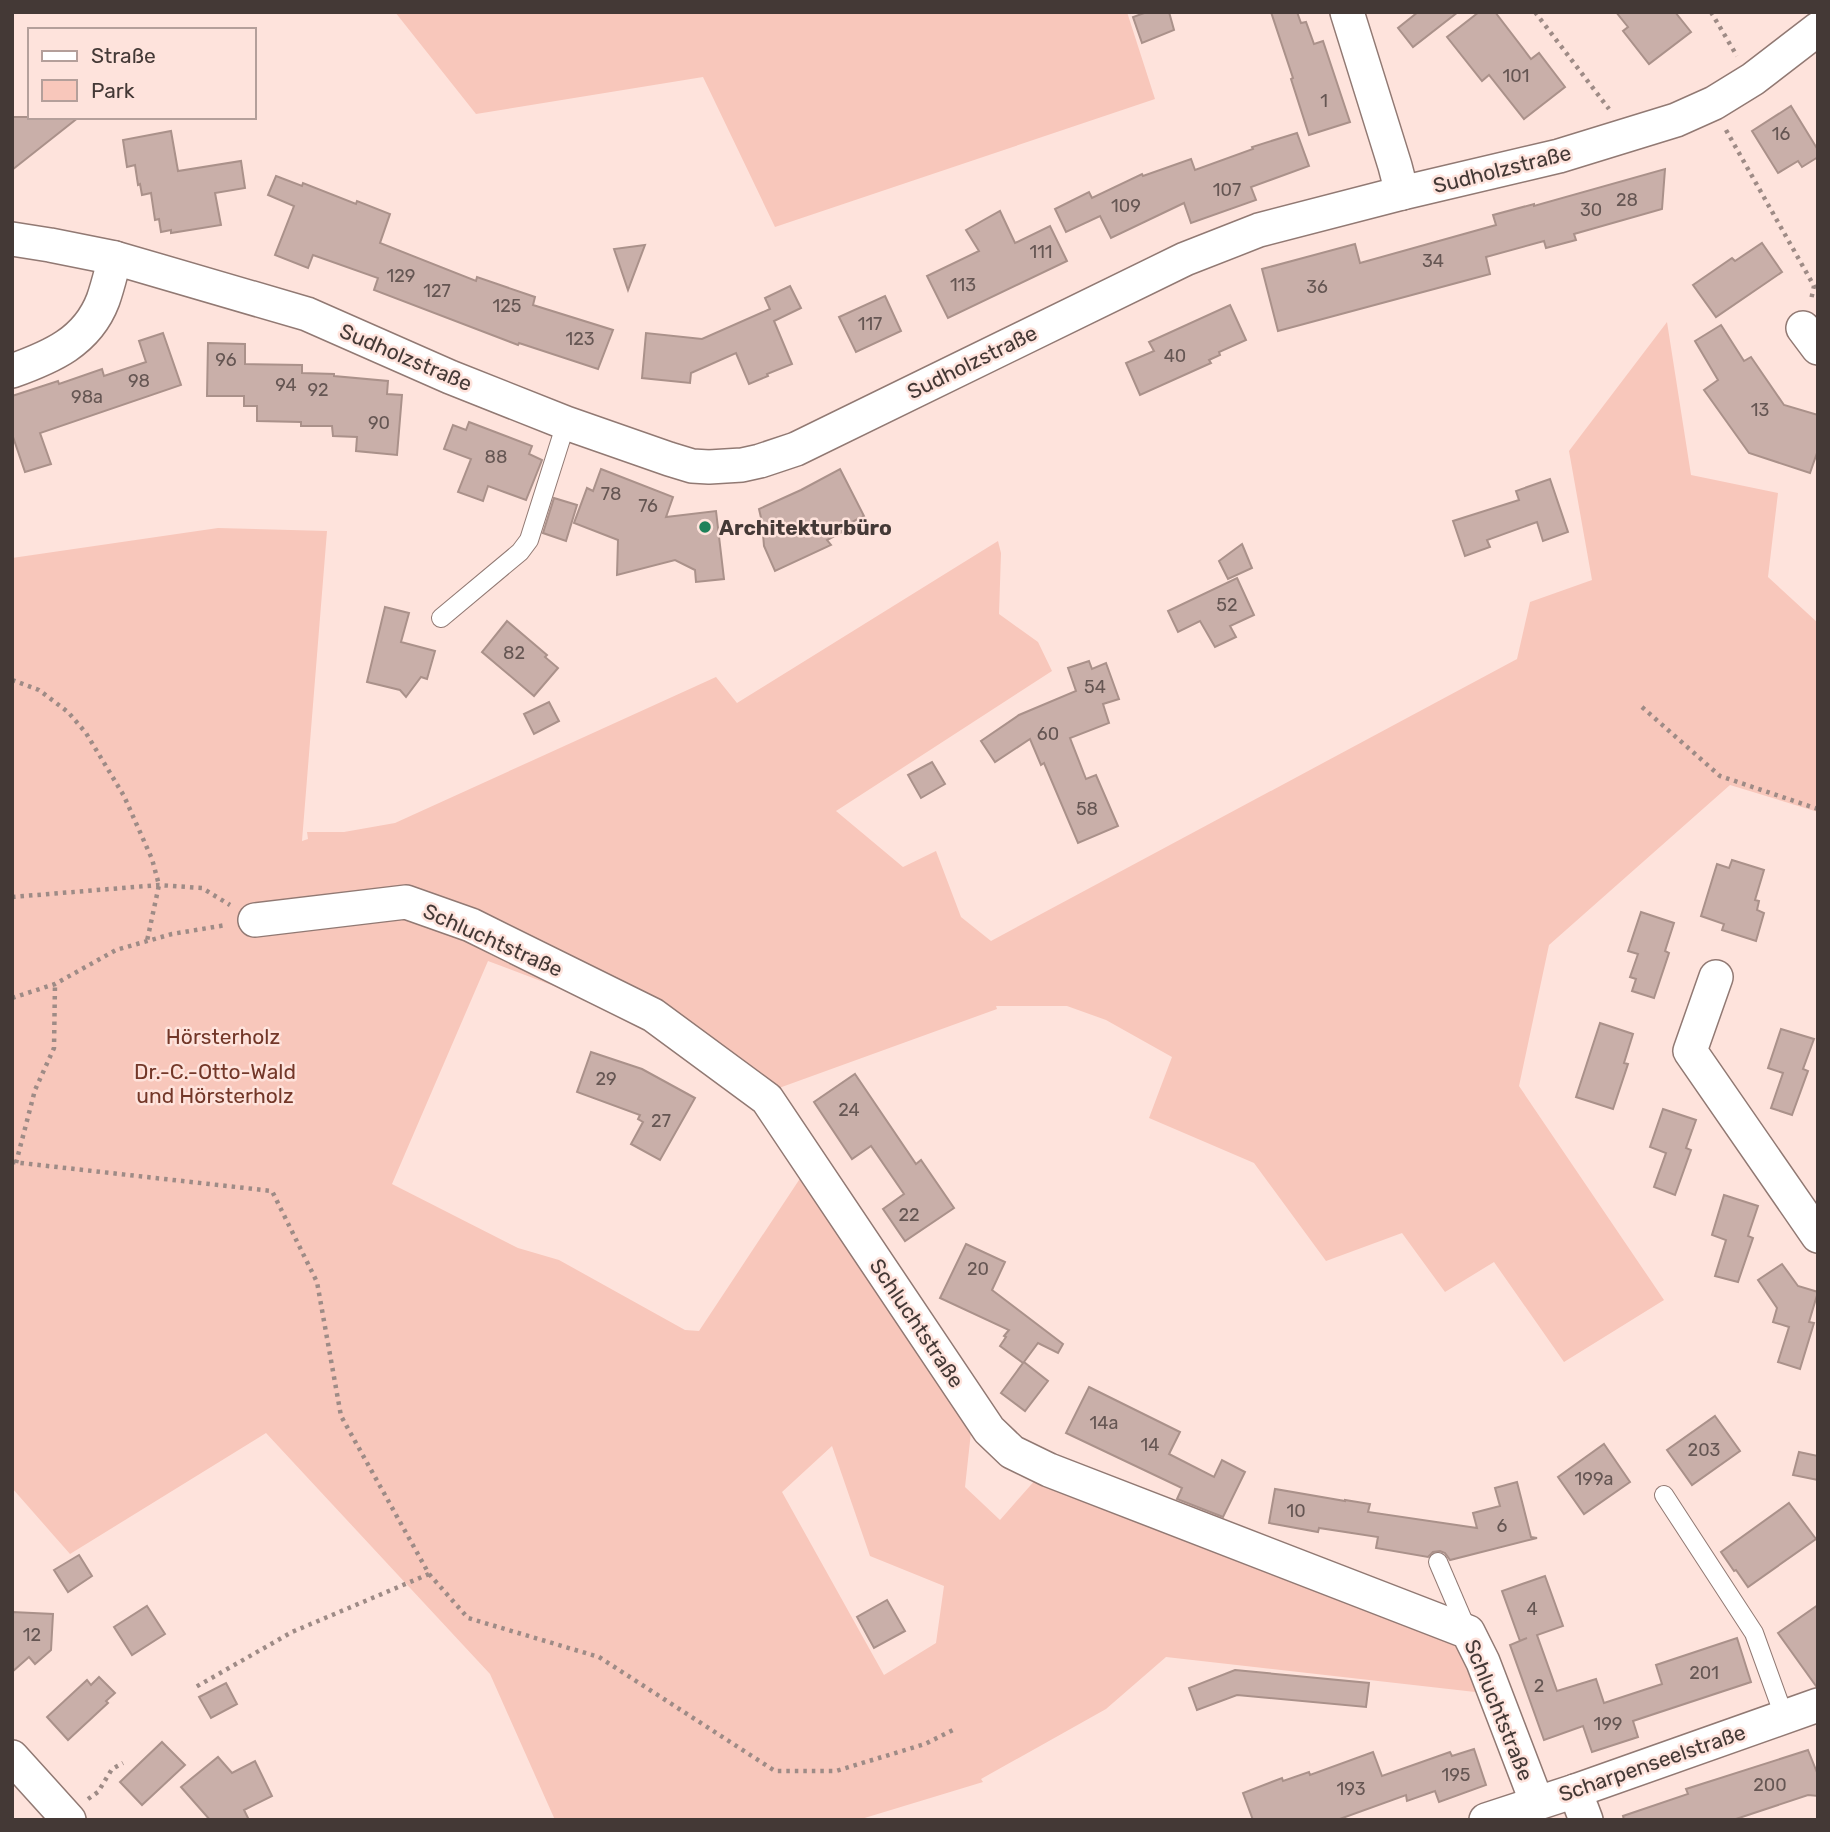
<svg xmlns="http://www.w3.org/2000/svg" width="1830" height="1832" font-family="Rubik,sans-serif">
	<rect width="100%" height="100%" fill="#fee3dc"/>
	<!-- green -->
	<g fill="#f8c7bb" fill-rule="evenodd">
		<polygon points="395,12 1127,12 1155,99 775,227 703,77 476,114"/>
		<path d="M1667,322l24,153 87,18 -10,84 50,46v189l-88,-27 -181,160 -30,141 145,214 -100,62 -70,-100 -49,30 -43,-59 -76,28 -72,-98 -105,-45 23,-61 -66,-37 -39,-14h-71l1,3 -218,79 -96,-53 -195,-74 -96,223 126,64 41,12 126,70 14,1 102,-154 171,246 -7,64 35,33 37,-42 413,156 34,59 -318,-36 -60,52 -125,70 2,3 -125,38h-303l-65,-146 -224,-241 -196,121 -58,-66v-930l206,-30 109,3 -25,310 6,-2 -1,-7h37l51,-9 321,-146 21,26 261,-162 3,12 -2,61 39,28 14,29 -216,140 67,56 33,-16 25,66 30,24 526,-282 13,-57 62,-22 -23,-129zM832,1446l38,110 74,30 -8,57 -52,32 -102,-183z"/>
	</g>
	<!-- building -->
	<g fill="#c9afa9" stroke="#aa918a" stroke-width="2">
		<polygon points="1147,12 1169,12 1174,30 1142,43 1133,17"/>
		<polygon points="1271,12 1297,12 1301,23 1306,22 1314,44 1323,41 1350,122 1309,135 1291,79 1293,78"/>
		<polygon points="1418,12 1458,12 1413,47 1398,28"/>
		<polygon points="1479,12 1495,12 1531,59 1539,53 1565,87 1524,119 1489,75 1482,81 1447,37"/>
		<polygon points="1616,12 1675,12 1691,32 1649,64 1623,31 1628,27"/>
		<polygon points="1791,106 1818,150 1818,157 1802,167 1798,161 1778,173 1752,131"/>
		<polygon points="12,117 79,117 12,170"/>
		<polygon points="171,131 178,171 241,161 245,188 215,193 221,225 171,233 171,230 161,232 159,219 155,220 151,193 142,195 140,184 138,185 135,165 127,167 123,140"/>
		<polygon points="1297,133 1309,166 1251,187 1256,200 1191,223 1184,203 1111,238 1100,216 1066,232 1055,209 1089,192 1092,198 1142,174 1143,176 1191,159 1195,170 1253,149 1252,147"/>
		<polygon points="1665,169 1662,209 1574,234 1576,240 1546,248 1544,241 1486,257 1490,274 1278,331 1262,269 1355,244 1360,263 1496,225 1493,215 1534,204 1534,206"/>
		<polygon points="276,176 302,186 303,183 356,204 357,201 390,214 380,243 476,281 477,277 535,297 533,305 613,330 598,369 519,343 518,345 374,290 378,278 313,255 308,268 275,255 294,206 268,195"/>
		<polygon points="1000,211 1015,243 1050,226 1067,261 948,318 927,276 979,251 966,230"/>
		<polygon points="1762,243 1782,272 1716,317 1693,285 1732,258 1735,261"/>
		<polygon points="645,245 628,290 614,249"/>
		<polygon points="790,286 801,308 774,321 792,364 767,374 768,376 749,384 736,353 691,373 690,383 642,378 646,333 702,339 770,309 765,298"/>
		<polygon points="885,296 901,331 856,352 839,317"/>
		<polygon points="1230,305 1246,340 1219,352 1220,355 1209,360 1211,363 1140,395 1126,363 1154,351 1149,342"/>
		<polygon points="1721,325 1744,361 1751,357 1784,405 1818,415 1818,450 1810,473 1749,453 1704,390 1718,380 1695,341"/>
		<polygon points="163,333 181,385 40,433 51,464 25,472 12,434 12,396 58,381 59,384 102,369 104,376 146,362 139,341"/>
		<polygon points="208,343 245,344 245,364 302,365 302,373 334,374 334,376 388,381 387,394 402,395 397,455 356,451 357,437 333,436 332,426 301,426 301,422 257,421 257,406 244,406 244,396 207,396"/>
		<polygon points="469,422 532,446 529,454 542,460 526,500 488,486 483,501 458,492 471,459 444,449 453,425 466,430"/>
		<polygon points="601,469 673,497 666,517 716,511 724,579 696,582 695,570 675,560 617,575 618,540 574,523 587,488 593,491"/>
		<polygon points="840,469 864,516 840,528 842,532 827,540 831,545 775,571 764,546 762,522 759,509 801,490"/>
		<polygon points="1550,479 1568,532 1543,541 1537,522 1487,540 1490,547 1465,556 1453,521 1519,500 1516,491"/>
		<polygon points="554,498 577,505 566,541 543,533"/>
		<polygon points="1242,544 1252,568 1228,579 1219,561"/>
		<polygon points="1237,578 1254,615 1230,626 1236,637 1215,647 1200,621 1178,632 1168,611"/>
		<polygon points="385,607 409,613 401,642 435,651 427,679 421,677 406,697 400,690 367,682"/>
		<polygon points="507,621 547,655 545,657 558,668 534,696 482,652"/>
		<polygon points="1089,661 1092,669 1106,663 1119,699 1103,704 1109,723 1070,738 1086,779 1096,775 1118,826 1078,843 1044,763 1041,765 1030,739 995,762 981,741 1019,715 1076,691 1068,668"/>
		<polygon points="549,702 559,721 534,734 524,714"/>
		<polygon points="932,762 945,784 921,798 908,775"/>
		<polygon points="1732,860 1764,870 1755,900 1759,901 1757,910 1764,913 1756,941 1722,930 1724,924 1701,916 1717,864 1729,868"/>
		<polygon points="1641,912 1674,923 1665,951 1669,953 1654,998 1632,991 1636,979 1630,977 1638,954 1628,951"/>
		<polygon points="1600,1023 1633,1034 1624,1063 1628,1064 1613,1109 1576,1097"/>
		<polygon points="1781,1029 1814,1039 1803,1069 1808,1071 1792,1115 1771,1108 1783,1073 1768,1068"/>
		<polygon points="591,1052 642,1069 695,1098 660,1160 631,1144 643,1122 638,1119 640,1115 577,1092"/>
		<polygon points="855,1074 916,1164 921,1160 954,1208 905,1241 883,1209 904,1194 871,1146 852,1159 814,1102"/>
		<polygon points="1663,1109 1696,1120 1686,1148 1691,1150 1675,1195 1654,1187 1666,1153 1650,1147"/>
		<polygon points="1724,1195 1758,1206 1748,1236 1753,1238 1738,1282 1715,1276 1726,1240 1712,1235"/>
		<polygon points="966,1244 1005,1262 992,1290 1063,1344 1058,1353 1038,1343 1024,1362 1048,1381 1025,1411 1001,1393 1023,1363 1000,1346 1006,1337 1004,1336 1009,1330 940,1298"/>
		<polygon points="1782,1264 1798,1286 1818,1292 1809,1322 1814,1323 1800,1369 1778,1362 1789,1327 1773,1322 1777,1308 1758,1280"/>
		<polygon points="1089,1387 1180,1432 1169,1454 1214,1477 1222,1460 1245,1472 1223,1517 1177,1499 1182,1488 1066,1433"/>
		<polygon points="1715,1416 1740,1451 1692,1485 1667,1450"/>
		<polygon points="1604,1444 1630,1482 1584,1514 1558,1477"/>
		<polygon points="1799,1452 1818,1456 1818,1480 1793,1475"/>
		<polygon points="1517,1482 1531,1537 1537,1538 1450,1560 1445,1553 1440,1551 1433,1552 1428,1557 1376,1548 1378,1537 1319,1528 1318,1532 1269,1523 1275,1489 1345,1501 1345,1500 1370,1504 1368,1512 1477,1528 1473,1513 1500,1506 1495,1488"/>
		<polygon points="1789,1503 1816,1539 1748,1587 1736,1570 1734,1571 1721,1552"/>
		<polygon points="79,1555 92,1576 68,1592 54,1570"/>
		<polygon points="1545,1576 1563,1626 1537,1635 1557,1691 1596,1679 1604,1703 1662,1684 1656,1665 1737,1638 1751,1682 1633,1721 1638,1737 1592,1752 1583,1726 1544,1740 1510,1645 1527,1638 1520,1641 1502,1591"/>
		<polygon points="887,1600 905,1631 874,1648 857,1617"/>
		<polygon points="1818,1605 1818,1686 1816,1686 1778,1633"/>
		<polygon points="147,1606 165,1634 132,1655 114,1627"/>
		<polygon points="12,1612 53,1614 51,1650 35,1664 29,1657 12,1672"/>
		<polygon points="1235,1670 1369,1683 1366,1707 1237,1695 1197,1710 1189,1688"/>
		<polygon points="99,1677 115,1693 106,1701 108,1703 68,1740 47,1717 87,1680 91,1685"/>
		<polygon points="226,1683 237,1704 211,1718 199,1697"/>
		<polygon points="162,1742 185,1765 142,1805 120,1782"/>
		<polygon points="1474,1749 1486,1785 1439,1802 1435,1791 1407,1801 1406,1795 1337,1820 1253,1820 1243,1793 1282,1778 1283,1781 1309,1772 1310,1775 1373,1752 1382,1776 1450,1752 1452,1756"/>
		<polygon points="1808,1750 1818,1775 1818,1796 1808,1795 1733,1820 1624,1820 1623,1816 1688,1794 1686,1789"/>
		<polygon points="218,1757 232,1773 255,1761 272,1796 244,1810 249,1820 210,1820 181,1787"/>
	</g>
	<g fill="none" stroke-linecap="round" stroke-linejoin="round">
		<!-- service casing -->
		<g stroke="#917973" stroke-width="20">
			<g id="service">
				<polyline points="441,618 520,552 529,540 566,423"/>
				<polyline points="1664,1495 1754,1633 1784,1716"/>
				<polyline points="1438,1562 1468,1632"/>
			</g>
		</g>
		<!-- minor casing -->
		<g stroke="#917973" stroke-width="36">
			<g id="minor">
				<polyline points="1347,12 1395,166 1402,193"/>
				<polyline points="12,239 50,245 115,258 307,314 450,377 566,423 669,459 692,466 709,467 742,465 760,461 796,449 1185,259 1259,230 1402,193 1559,156 1676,120 1714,103 1753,79 1818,29"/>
				<polyline points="1803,328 1818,348"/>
				<path d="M12,371c39,-14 75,-29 91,-71 5,-14 8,-28 12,-42"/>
				<polyline points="255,920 406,902 471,925 653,1015 767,1099 989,1430 1012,1452 1049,1470 1468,1632 1483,1662 1537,1803"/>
				<polyline points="1716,977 1690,1051 1818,1236"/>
				<polyline points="12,1757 69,1820"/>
				<polyline points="1575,1791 1586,1820"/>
				<polyline points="1486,1820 1575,1791 1818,1705"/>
			</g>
		</g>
		<!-- path -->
		<g stroke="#9e8b86" stroke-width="4.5" stroke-dasharray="3.5 5" stroke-linecap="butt">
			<polyline points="1535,12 1609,109"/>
			<polyline points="1711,12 1737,56"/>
			<polyline points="1726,130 1814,286 1811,300"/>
			<polyline points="12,680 39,690 68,712 86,733 124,796 152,859 159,885 147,941"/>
			<polyline points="1642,707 1720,776 1818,809"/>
			<polyline points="12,897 159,885 202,888 230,905"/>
			<polyline points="12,998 55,984 116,950 172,934 226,925"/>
			<polyline points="12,1162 272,1191 317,1282 341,1416 429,1574 292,1632 194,1688"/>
			<polyline points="16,1163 35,1090 54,1048 55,984"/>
			<polyline points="429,1574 468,1618 599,1657 775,1771 836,1771 925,1744 957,1728"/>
			<polyline points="88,1799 98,1792 112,1769 123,1763"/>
		</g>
		<!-- service -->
		<use href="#service" stroke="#fff" stroke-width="18"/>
		<!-- minor -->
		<use href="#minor" stroke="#fff" stroke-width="33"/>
	</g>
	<!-- markers -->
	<circle fill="#1e815a" stroke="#fee3dc" stroke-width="2.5" cx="705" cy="527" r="7"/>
	<g text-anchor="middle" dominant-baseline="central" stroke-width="5" stroke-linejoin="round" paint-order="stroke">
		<!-- number labels -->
		<g font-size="18" fill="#655653">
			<text x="1516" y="76">101</text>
			<text x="1324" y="101">1</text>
			<text x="1781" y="134">16</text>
			<text x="1227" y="190">107</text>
			<text x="1627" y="200">28</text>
			<text x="1126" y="206">109</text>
			<text x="1591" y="210">30</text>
			<text x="1041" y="252">111</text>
			<text x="1433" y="261">34</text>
			<text x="401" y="276">129</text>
			<text x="963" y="285">113</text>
			<text x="1317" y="287">36</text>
			<text x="437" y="291">127</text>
			<text x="507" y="306">125</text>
			<text x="870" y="324">117</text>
			<text x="580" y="339">123</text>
			<text x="1175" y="356">40</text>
			<text x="226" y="360">96</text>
			<text x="139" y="381">98</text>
			<text x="286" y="385">94</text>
			<text x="318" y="390">92</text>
			<text x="87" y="397">98a</text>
			<text x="1760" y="410">13</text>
			<text x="379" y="423">90</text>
			<text x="496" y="457">88</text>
			<text x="611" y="494">78</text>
			<text x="648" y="506">76</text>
			<text x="1227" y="605">52</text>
			<text x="514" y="653">82</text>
			<text x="1095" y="687">54</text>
			<text x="1048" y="734">60</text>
			<text x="1087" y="809">58</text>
			<text x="606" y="1079">29</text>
			<text x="849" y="1110">24</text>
			<text x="661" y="1121">27</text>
			<text x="909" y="1215">22</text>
			<text x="978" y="1269">20</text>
			<text x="1104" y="1423">14a</text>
			<text x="1150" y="1445">14</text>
			<text x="1704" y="1450">203</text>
			<text x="1594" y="1479">199a</text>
			<text x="1296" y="1511">10</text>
			<text x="1502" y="1526">6</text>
			<text x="1532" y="1609">4</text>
			<text x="32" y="1635">12</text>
			<text x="1704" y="1673">201</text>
			<text x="1539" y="1686">2</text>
			<text x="1608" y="1724">199</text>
			<text x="1456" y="1775">195</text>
			<text x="1770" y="1785">200</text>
			<text x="1351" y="1789">193</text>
		</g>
		<!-- street labels -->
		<g font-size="21" fill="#443936" stroke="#fee3dc">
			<text transform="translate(1502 169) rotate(-14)">Sudholzstraße</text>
			<text transform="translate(406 357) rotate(23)">Sudholzstraße</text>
			<text transform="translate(972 362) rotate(-26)">Sudholzstraße</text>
			<text transform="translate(493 940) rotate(24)">Schluchtstraße</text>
			<text transform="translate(917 1323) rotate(56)">Schluchtstraße</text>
			<text transform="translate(1499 1710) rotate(68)">Schluchtstraße</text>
			<text transform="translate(1652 1763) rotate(-19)">Scharpenseelstraße</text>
		</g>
		<!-- poi labels -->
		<g font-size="21" font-weight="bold" fill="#443936" stroke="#fee3dc" text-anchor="start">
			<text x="719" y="527">Architekturbüro</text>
		</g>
		<!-- park labels -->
		<g font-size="21" fill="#733728" stroke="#fee3dc">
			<text x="223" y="1036">Hörsterholz</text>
			<text x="215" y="1071">Dr.-C.-Otto-Wald<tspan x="215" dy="24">und Hörsterholz</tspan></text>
		</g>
	</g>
	<!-- border -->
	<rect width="1830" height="1832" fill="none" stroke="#443936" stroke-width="28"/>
	<!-- legend -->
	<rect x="28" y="28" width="228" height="91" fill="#fee3dc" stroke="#b49f9a" stroke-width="2"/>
	<rect x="42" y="51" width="35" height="10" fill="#ffffff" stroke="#b49f9a" stroke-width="2"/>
	<text x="91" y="63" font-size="21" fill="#443936">Straße</text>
	<rect x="42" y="80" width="35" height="21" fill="#f8c7bb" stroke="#b49f9a" stroke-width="2"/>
	<text x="91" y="98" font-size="21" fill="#443936">Park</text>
</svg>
